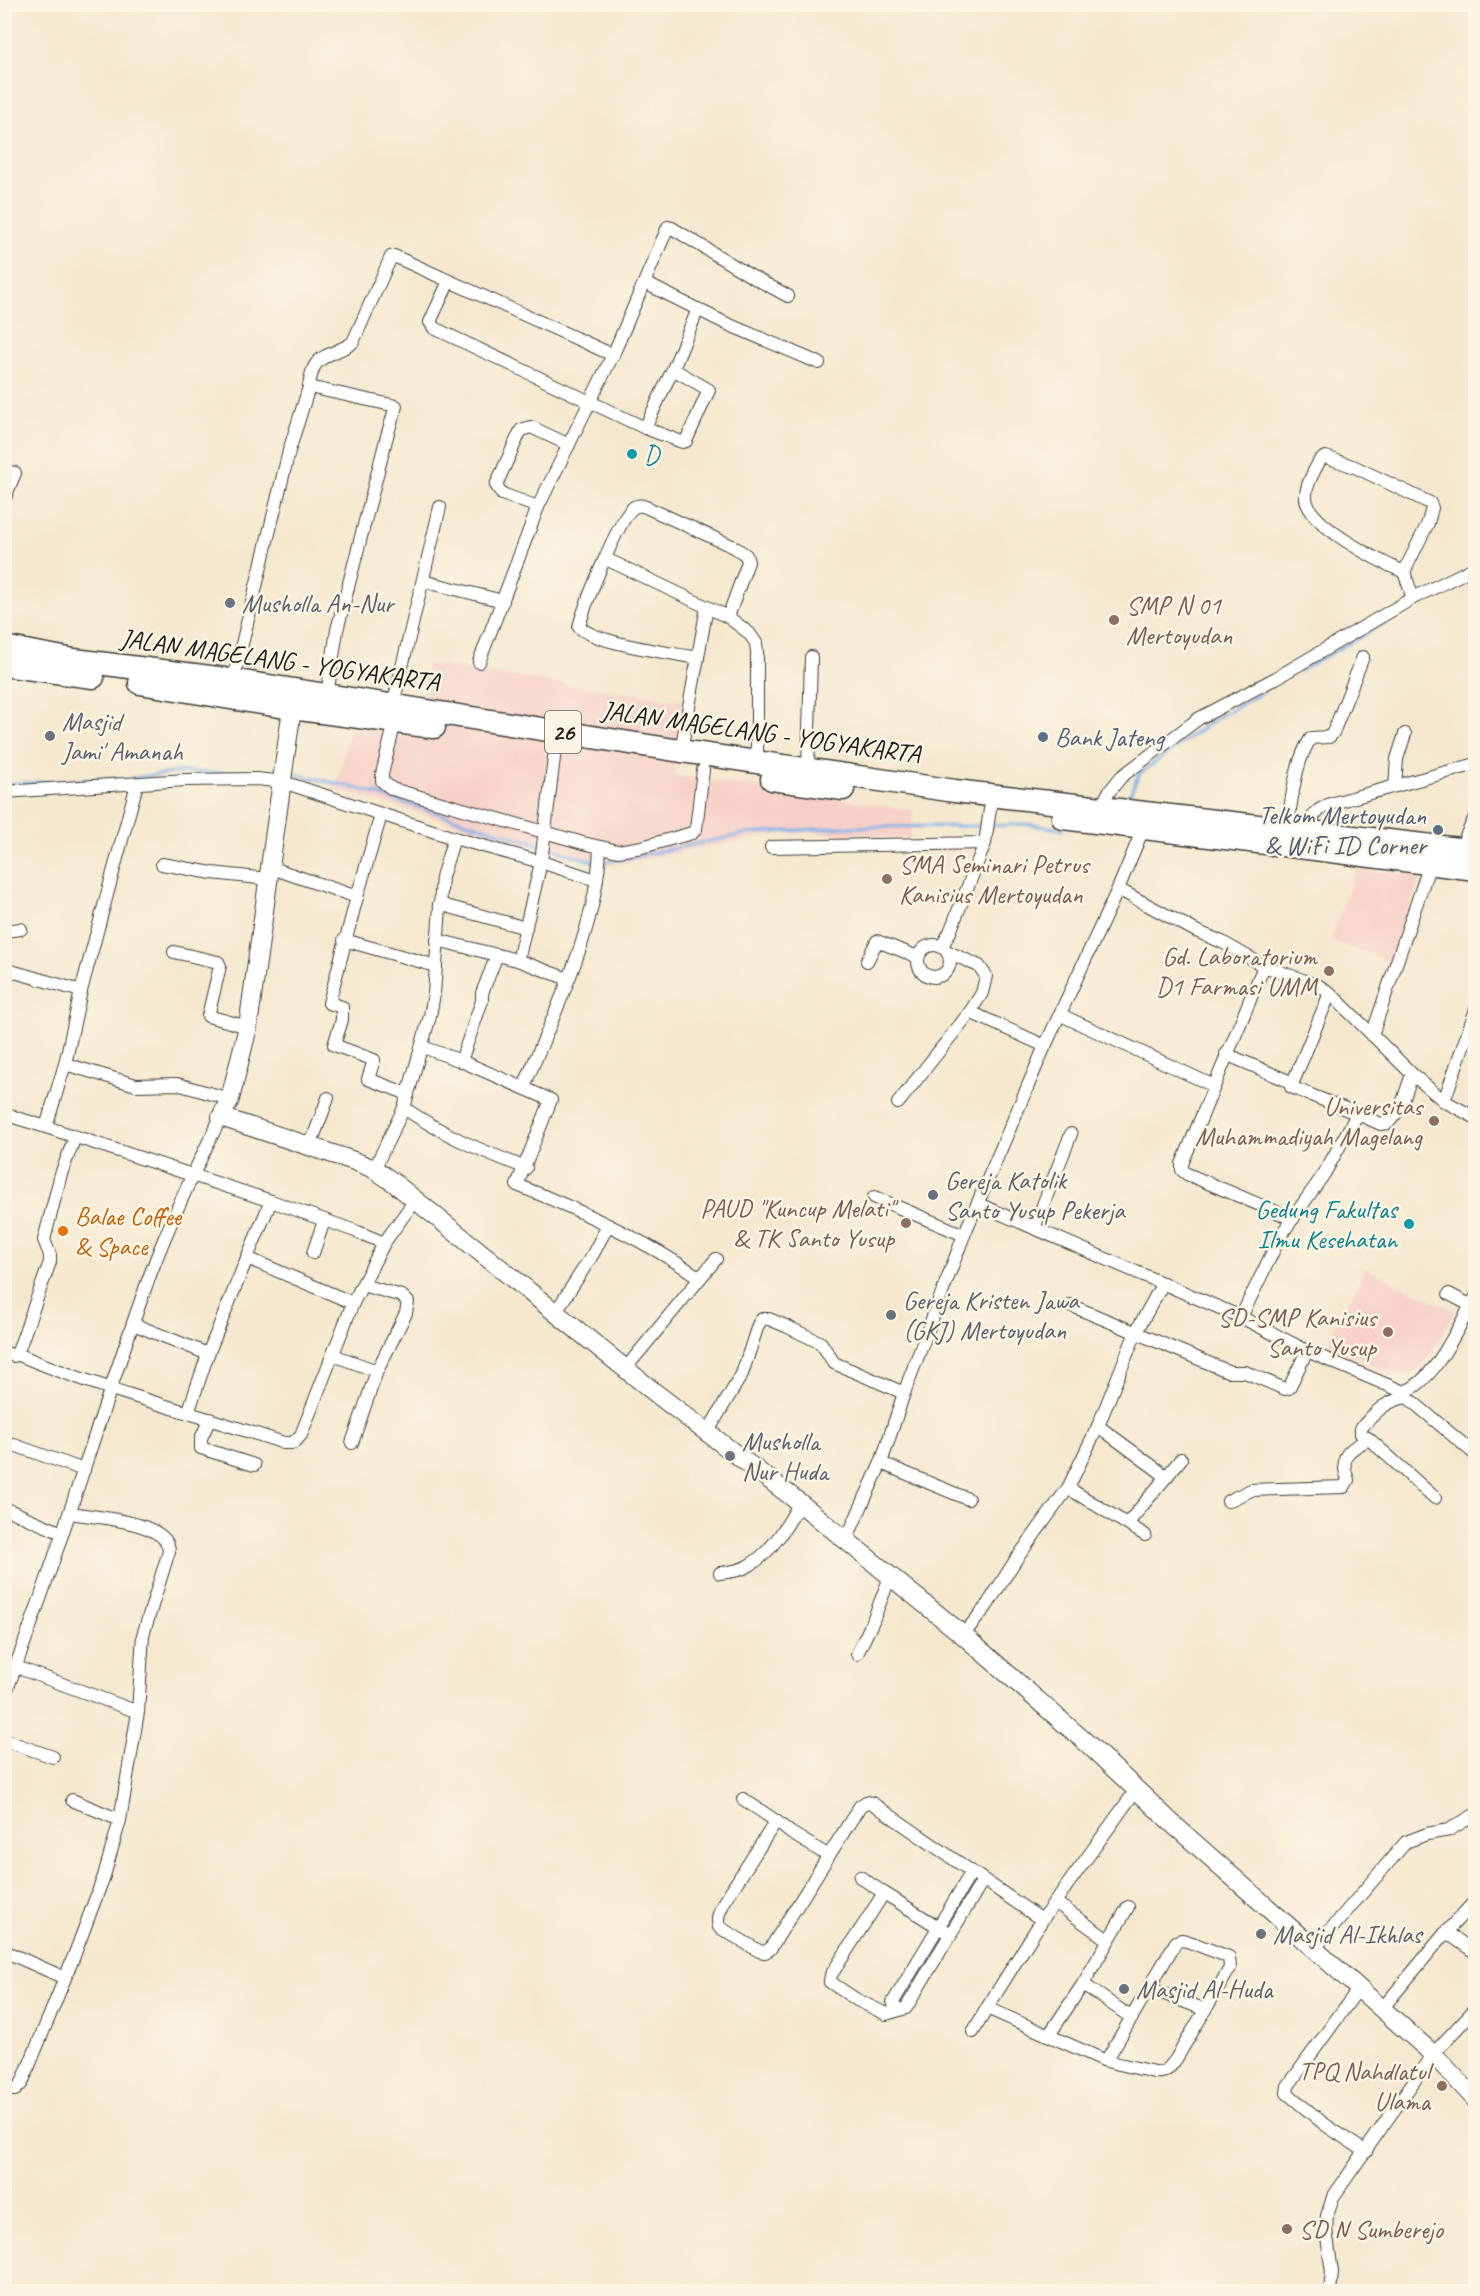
<svg xmlns="http://www.w3.org/2000/svg" width="1480" height="2296" font-family="Caveat,sans-serif">
	<rect width="100%" height="100%" fill="#fcf5e5"/>
	<filter id="ink" filterUnits="userSpaceOnUse"><feTurbulence type="fractalNoise" baseFrequency=".0167" numOctaves="2"/><feDisplacementMap in="SourceGraphic" scale="12" xChannelSelector="R" yChannelSelector="G"/><feConvolveMatrix kernelMatrix="1 2 1 2 8 2 1 2 1" color-interpolation-filters="sRGB"/></filter>
	<filter id="wash" filterUnits="userSpaceOnUse"><feTurbulence type="fractalNoise" baseFrequency=".008" numOctaves="4" result="noise"/><feDisplacementMap in="SourceGraphic" scale="24" xChannelSelector="R" yChannelSelector="G"/><feGaussianBlur stdDeviation="1.35" result="paint"/><feColorMatrix in="noise" values="0 0 0 0 0 0 0 0 0 0 0 0 0 0 0 0 0 1.4 0 .05"/><feComposite in="paint" operator="in"/></filter>
	<g filter="url(#wash)">
		<rect width="100%" height="100%" fill="#f5e8ce"/>
		<!-- built -->
		<g fill="#f7d1c8">
			<polygon points="427,664 684,701 674,776 913,810 910,838 790,832 604,866 335,789 350,728 418,737"/>
			<polygon points="1356,868 1420,877 1390,963 1331,940"/>
			<polygon points="1365,1268 1455,1311 1432,1352 1421,1367 1409,1375 1393,1374 1328,1344 1337,1320 1358,1285"/>
		</g>
		<g fill="none" stroke-linecap="round" stroke-linejoin="round">
			<!-- stream -->
			<g stroke="#7cb1ea" stroke-width="3">
				<polyline points="1299,671 1458,582"/>
				<polyline points="291,773 360,789 541,845"/>
				<polyline points="132,778 180,772 278,773"/>
				<polyline points="4,784 116,779"/>
				<polyline points="1126,803 1139,774 1218,717 1265,691"/>
				<polyline points="991,826 1024,824 1063,829"/>
				<polyline points="547,847 595,862"/>
				<polyline points="602,863 745,834 844,827 985,826"/>
			</g>
		</g>
	</g>
	<g filter="url(#ink)">
		<g fill="none" stroke-linecap="round" stroke-linejoin="round">
			<!-- street casing -->
			<g stroke="#3d3b37" stroke-width="14">
				<g id="street">
					<polyline points="449,281 430,322 434,328 645,428 673,369 698,309"/>
					<polyline points="645,283 725,323 819,363"/>
					<polyline points="645,428 682,442 686,441 709,390 673,369"/>
					<path d="M1326,457l29,10 75,36 2,5 -4,15 -24,49c-23,-10 -95,-46 -98,-73 -1,-13 8,-28 14,-39z"/>
					<polyline points="4,471 15,473 4,500"/>
					<polyline points="538,507 502,494 496,485 521,430 531,427 569,445"/>
					<polyline points="606,559 728,617 749,633 756,643 757,652 757,762"/>
					<polyline points="1404,572 1413,598"/>
					<polyline points="423,581 503,601"/>
					<path d="M698,658c-27,-5 -100,-14 -119,-31 5,-20 40,-110 55,-120 5,-3 9,-1 14,1l86,39 12,8 2,7 -20,55"/>
					<polyline points="479,662 538,507 613,355 668,227 672,228 749,275 788,296"/>
					<polyline points="233,681 289,451 309,387"/>
					<path d="M327,695l10,-65 50,-194 9,-30 -87,-19c1,-7 2,-17 7,-23 8,-11 27,-13 37,-22l38,-85 3,-1 219,99"/>
					<polyline points="393,705 440,507"/>
					<polyline points="395,722 382,774 382,781 392,789 583,843 618,851 642,847 692,833 696,829 703,770"/>
					<polyline points="556,742 541,862 596,880"/>
					<polyline points="681,751 707,607"/>
					<polyline points="808,768 811,657"/>
					<polyline points="137,784 81,991 65,1064 46,1127 271,1201"/>
					<polyline points="1395,786 1397,759 1405,734"/>
					<polyline points="4,792 186,780 257,779 283,782 454,838 541,862 520,952"/>
					<polyline points="1101,807 1109,792 1121,777 1198,719 1276,678 1413,598 1476,567"/>
					<path d="M1287,829c5,-28 7,-66 24,-91l18,-1 4,-4 30,-76"/>
					<polyline points="1299,831 1319,810 1330,804 1476,764"/>
					<polyline points="771,847 985,843"/>
					<polyline points="1460,849 1476,815"/>
					<polyline points="162,864 212,873 268,879"/>
					<polyline points="269,867 357,897 329,1003 342,1007 342,1020 334,1045 374,1060 368,1079 408,1094"/>
					<polyline points="1118,889 1196,931 1222,942 1264,966 1319,986 1330,993 1412,1074 1444,1101 1476,1118"/>
					<polyline points="357,897 381,815"/>
					<polyline points="439,904 526,928"/>
					<polyline points="4,931 21,929"/>
					<polyline points="344,940 436,966"/>
					<polyline points="437,940 517,960 568,979"/>
					<circle cx="934" cy="961" r="16"/>
					<polyline points="942,946 950,932 985,843 990,809"/>
					<polyline points="174,952 218,962 220,966 208,1016 248,1027"/>
					<polyline points="948,952 979,966 986,976 982,993 970,1012"/>
					<polyline points="867,961 877,941 918,957"/>
					<polyline points="1264,966 1182,1164 1182,1170 1187,1174 1293,1219"/>
					<polyline points="4,969 81,991"/>
					<polyline points="1330,993 1291,1087 1358,1114"/>
					<polyline points="1061,1015 1214,1086"/>
					<polyline points="1372,1035 1430,864"/>
					<path d="M423,1047l38,14 90,39 -34,85c63,25 127,54 183,93"/>
					<polyline points="1226,1054 1293,1083"/>
					<polyline points="461,1061 482,1001 482,993 497,955"/>
					<polyline points="65,1064 136,1085 177,1084 230,1099"/>
					<path d="M524,1087c31,-77 73,-156 76,-240"/>
					<polyline points="1444,1101 1476,1009"/>
					<polyline points="898,1103 970,1012 1045,1046"/>
					<path d="M404,1108c41,28 76,42 122,60"/>
					<polyline points="4,1114 46,1127"/>
					<polyline points="310,1146 328,1098"/>
					<polyline points="374,1169 404,1108 430,1016 434,994 442,877 454,838"/>
					<polyline points="874,1197 964,1235"/>
					<path d="M978,1204l263,113 66,34 97,41c33,-12 54,-67 72,-95"/>
					<polyline points="1034,1228 1071,1134"/>
					<polyline points="313,1253 324,1221"/>
					<polyline points="1449,1294 1470,1305"/>
					<polyline points="353,1303 247,1258 271,1201 358,1232 384,1243"/>
					<polyline points="1070,1305 1230,1372 1245,1372 1285,1389 1289,1388 1307,1351"/>
					<polyline points="555,1313 593,1254 608,1225"/>
					<polyline points="1241,1317 1281,1235 1324,1174 1354,1120 1358,1114 1381,1124 1388,1123 1401,1107 1412,1074"/>
					<polyline points="133,1324 208,1354 247,1258"/>
					<polyline points="4,1352 14,1356 17,1354 50,1262 50,1255 44,1240 61,1174 75,1137"/>
					<path d="M17,1354c87,37 178,59 267,89h9l8,-8 52,-132 31,-60 31,-43"/>
					<polyline points="333,1355 377,1371"/>
					<polyline points="625,1369 716,1259"/>
					<polyline points="1407,1397 1476,1455"/>
					<polyline points="188,1413 208,1354"/>
					<polyline points="210,1419 201,1438 201,1448 254,1465"/>
					<polyline points="1098,1426 1167,1477"/>
					<polyline points="707,1433 742,1374 758,1325 762,1319 769,1319 788,1327 821,1343 834,1363 904,1393"/>
					<polyline points="1369,1439 1435,1498"/>
					<polyline points="352,1443 377,1371 406,1313 408,1302 402,1296 362,1285"/>
					<polyline points="4,1449 14,1445 84,1470"/>
					<polyline points="881,1463 968,1499"/>
					<polyline points="1068,1488 1145,1535"/>
					<path d="M1228,1501l23,-11 93,-3 4,-7c-9,-25 0,-30 21,-41l-8,-5v-6c16,-17 22,-26 46,-31l-3,-4"/>
					<polyline points="4,1508 62,1533"/>
					<polyline points="1128,1523 1181,1459"/>
					<polyline points="846,1540 881,1463 904,1393 964,1235 1045,1046 1118,889 1143,829"/>
					<path d="M720,1573c9,-1 20,-2 28,-7 24,-13 39,-41 52,-63"/>
					<polyline points="963,1635 986,1607 1015,1561 1068,1488 1098,1426 1136,1332 1163,1283"/>
					<polyline points="857,1654 872,1623 890,1577"/>
					<polyline points="16,1667 138,1712"/>
					<path d="M4,1697c54,-139 95,-282 146,-422 20,-54 45,-106 71,-158"/>
					<polyline points="4,1740 53,1757"/>
					<polyline points="743,1799 776,1821"/>
					<polyline points="72,1800 120,1820"/>
					<path d="M829,1856l-38,-23 -15,-12 -52,81c-4,9 -8,15 -5,25l40,24 6,1 5,-3 90,-143 6,-4 6,1 170,117 94,-130"/>
					<polyline points="860,1877 884,1893"/>
					<polyline points="1055,1902 1108,1940"/>
					<path d="M1042,1920l-55,88 119,53 48,11c12,2 15,-4 22,-13l54,-91 -1,-11 -42,-16 -6,-1 -5,2 -70,119"/>
					<polyline points="1446,1932 1476,1953"/>
					<polyline points="951,1935 884,1893 831,1975 830,1982 857,2000 886,2014 906,2008 983,1880"/>
					<polyline points="1314,1949 1406,1842 1427,1834 1449,1830 1476,1814"/>
					<polyline points="4,1951 65,1978"/>
					<polyline points="1083,1984 1132,2018"/>
					<polyline points="1149,1988 1206,2010"/>
					<polyline points="1359,1988 1288,2086 1287,2093 1324,2124 1366,2152"/>
					<polyline points="897,2010 893,2002 971,1873"/>
					<polyline points="1381,2010 1446,1932 1476,1900"/>
					<polyline points="973,2032 987,2008"/>
					<polyline points="1049,2035 1083,1984 1128,1907"/>
					<path d="M4,2089l11,1 7,-7 52,-127 30,-80 16,-56 18,-108 5,-77 26,-84c0,-30 -76,-34 -99,-38"/>
					<polyline points="1330,2292 1332,2272 1326,2230 1327,2216 1333,2197 1433,2054 1476,2008"/>
				</g>
			</g>
			<!-- secondary casing -->
			<g stroke="#3d3b37" stroke-width="20">
				<polyline id="secondary" points="292,708 248,1027 230,1099 221,1117 354,1161 374,1169 393,1182 658,1395 800,1503 963,1635 1089,1745 1174,1825 1433,2054 1476,2100"/>
			</g>
			<!-- highway casing -->
			<g stroke="#3d3b37" stroke-width="25">
				<g id="highway">
					<polyline points="4,647 74,660 218,678 681,751 955,791 1476,851"/>
					<polyline points="4,665 93,677"/>
					<polyline points="140,683 292,708 434,727"/>
					<polyline points="772,779 843,789"/>
					<polyline points="1063,818 1476,869"/>
				</g>
			</g>
			<!-- street -->
			<use href="#street" stroke="#fff" stroke-width="12"/>
			<!-- secondary -->
			<use href="#secondary" stroke="#fff" stroke-width="18"/>
			<!-- highway -->
			<use href="#highway" stroke="#fff" stroke-width="22"/>
		</g>
	</g>
	<!-- markers -->
	<g fill="#0f9aa8" stroke="#fcf5e5" stroke-width="2">
		<circle cx="632" cy="454" r="6"/>
		<circle cx="1409" cy="1224" r="6"/>
	</g>
	<g fill="#6b7280" stroke="#fcf5e5" stroke-width="2">
		<circle cx="230" cy="603" r="6"/>
		<circle cx="50" cy="736" r="6"/>
		<circle cx="933" cy="1195" r="6"/>
		<circle cx="891" cy="1315" r="6"/>
		<circle cx="730" cy="1456" r="6"/>
		<circle cx="1261" cy="1934" r="6"/>
		<circle cx="1124" cy="1989" r="6"/>
	</g>
	<g fill="#8d6e63" stroke="#fcf5e5" stroke-width="2">
		<circle cx="1114" cy="620" r="6"/>
		<circle cx="887" cy="879" r="6"/>
		<circle cx="1329" cy="971" r="6"/>
		<circle cx="1434" cy="1121" r="6"/>
		<circle cx="906" cy="1223" r="6"/>
		<circle cx="1388" cy="1332" r="6"/>
		<circle cx="1442" cy="2086" r="6"/>
		<circle cx="1287" cy="2229" r="6"/>
	</g>
	<g fill="#5c6f8a" stroke="#fcf5e5" stroke-width="2">
		<circle cx="1043" cy="737" r="6"/>
		<circle cx="1438" cy="830" r="6"/>
	</g>
	<circle fill="#e8710a" stroke="#fcf5e5" stroke-width="2" cx="63" cy="1231" r="6"/>
	<g text-anchor="middle" dominant-baseline="central" stroke-width="5" stroke-linejoin="round" paint-order="stroke">
		<!-- shield labels -->
		<rect fill="#fcf5e5" stroke="#5f5d58" stroke-width="1.5" x="545" y="711" width="36" height="42" rx="4.5"/>
		<g font-size="24" font-weight="bold" fill="#1c1c1c">
			<text x="563" y="732">26</text>
		</g>
		<!-- culture labels -->
		<g font-size="26" fill="#0d838f" stroke="#fcf5e5" text-anchor="start">
			<text x="644" y="454">D</text>
			<text x="1397" y="1209" text-anchor="end">Gedung Fakultas<tspan x="1397" dy="30">Ilmu Kesehatan</tspan></text>
		</g>
		<!-- worship labels -->
		<g font-size="26" fill="#5b616d" stroke="#fcf5e5" text-anchor="start">
			<text x="242" y="603">Musholla An-Nur</text>
			<text x="62" y="721">Masjid<tspan x="62" dy="30">Jami' Amanah</tspan></text>
			<text x="945" y="1180">Gereja Katolik<tspan x="945" dy="30">Santo Yusup Pekerja</tspan></text>
			<text x="903" y="1300">Gereja Kristen Jawa<tspan x="903" dy="30">(GKJ) Mertoyudan</tspan></text>
			<text x="742" y="1441">Musholla<tspan x="742" dy="30">Nur Huda</tspan></text>
			<text x="1273" y="1934">Masjid Al-Ikhlas</text>
			<text x="1136" y="1989">Masjid Al-Huda</text>
		</g>
		<!-- education labels -->
		<g font-size="26" fill="#785e54" stroke="#fcf5e5" text-anchor="end">
			<text x="1126" y="605" text-anchor="start">SMP N 01<tspan x="1126" dy="30">Mertoyudan</tspan></text>
			<text x="899" y="864" text-anchor="start">SMA Seminari Petrus<tspan x="899" dy="30">Kanisius Mertoyudan</tspan></text>
			<text x="1317" y="956">Gd. Laboratorium<tspan x="1317" dy="30">D1 Farmasi UMM</tspan></text>
			<text x="1422" y="1106">Universitas<tspan x="1422" dy="30">Muhammadiyah Magelang</tspan></text>
			<text x="894" y="1208">PAUD "Kuncup Melati"<tspan x="894" dy="30">&amp; TK Santo Yusup</tspan></text>
			<text x="1376" y="1317">SD-SMP Kanisius<tspan x="1376" dy="30">Santo Yusup</tspan></text>
			<text x="1430" y="2071">TPQ Nahdlatul<tspan x="1430" dy="30">Ulama</tspan></text>
			<text x="1299" y="2229" text-anchor="start">SD N Sumberejo</text>
		</g>
		<!-- street labels -->
		<g font-size="26" fill="#1c1c1c" stroke="#fcf5e5">
			<text transform="translate(280 660) rotate(8)">JALAN MAGELANG - YOGYAKARTA</text>
			<text transform="translate(761 732) rotate(8)">JALAN MAGELANG - YOGYAKARTA</text>
		</g>
		<!-- service labels -->
		<g font-size="26" fill="#4e5e75" stroke="#fcf5e5" text-anchor="start">
			<text x="1055" y="737">Bank Jateng</text>
			<text x="1426" y="815" text-anchor="end">Telkom Mertoyudan<tspan x="1426" dy="30">&amp; WiFi ID Corner</tspan></text>
		</g>
		<!-- food labels -->
		<g font-size="26" fill="#c56008" stroke="#fcf5e5" text-anchor="start">
			<text x="75" y="1216">Balae Coffee<tspan x="75" dy="30">&amp; Space</tspan></text>
		</g>
	</g>
	<!-- margin -->
	<rect width="1480" height="2296" fill="none" stroke="#fcf5e5" stroke-width="24"/>
</svg>
